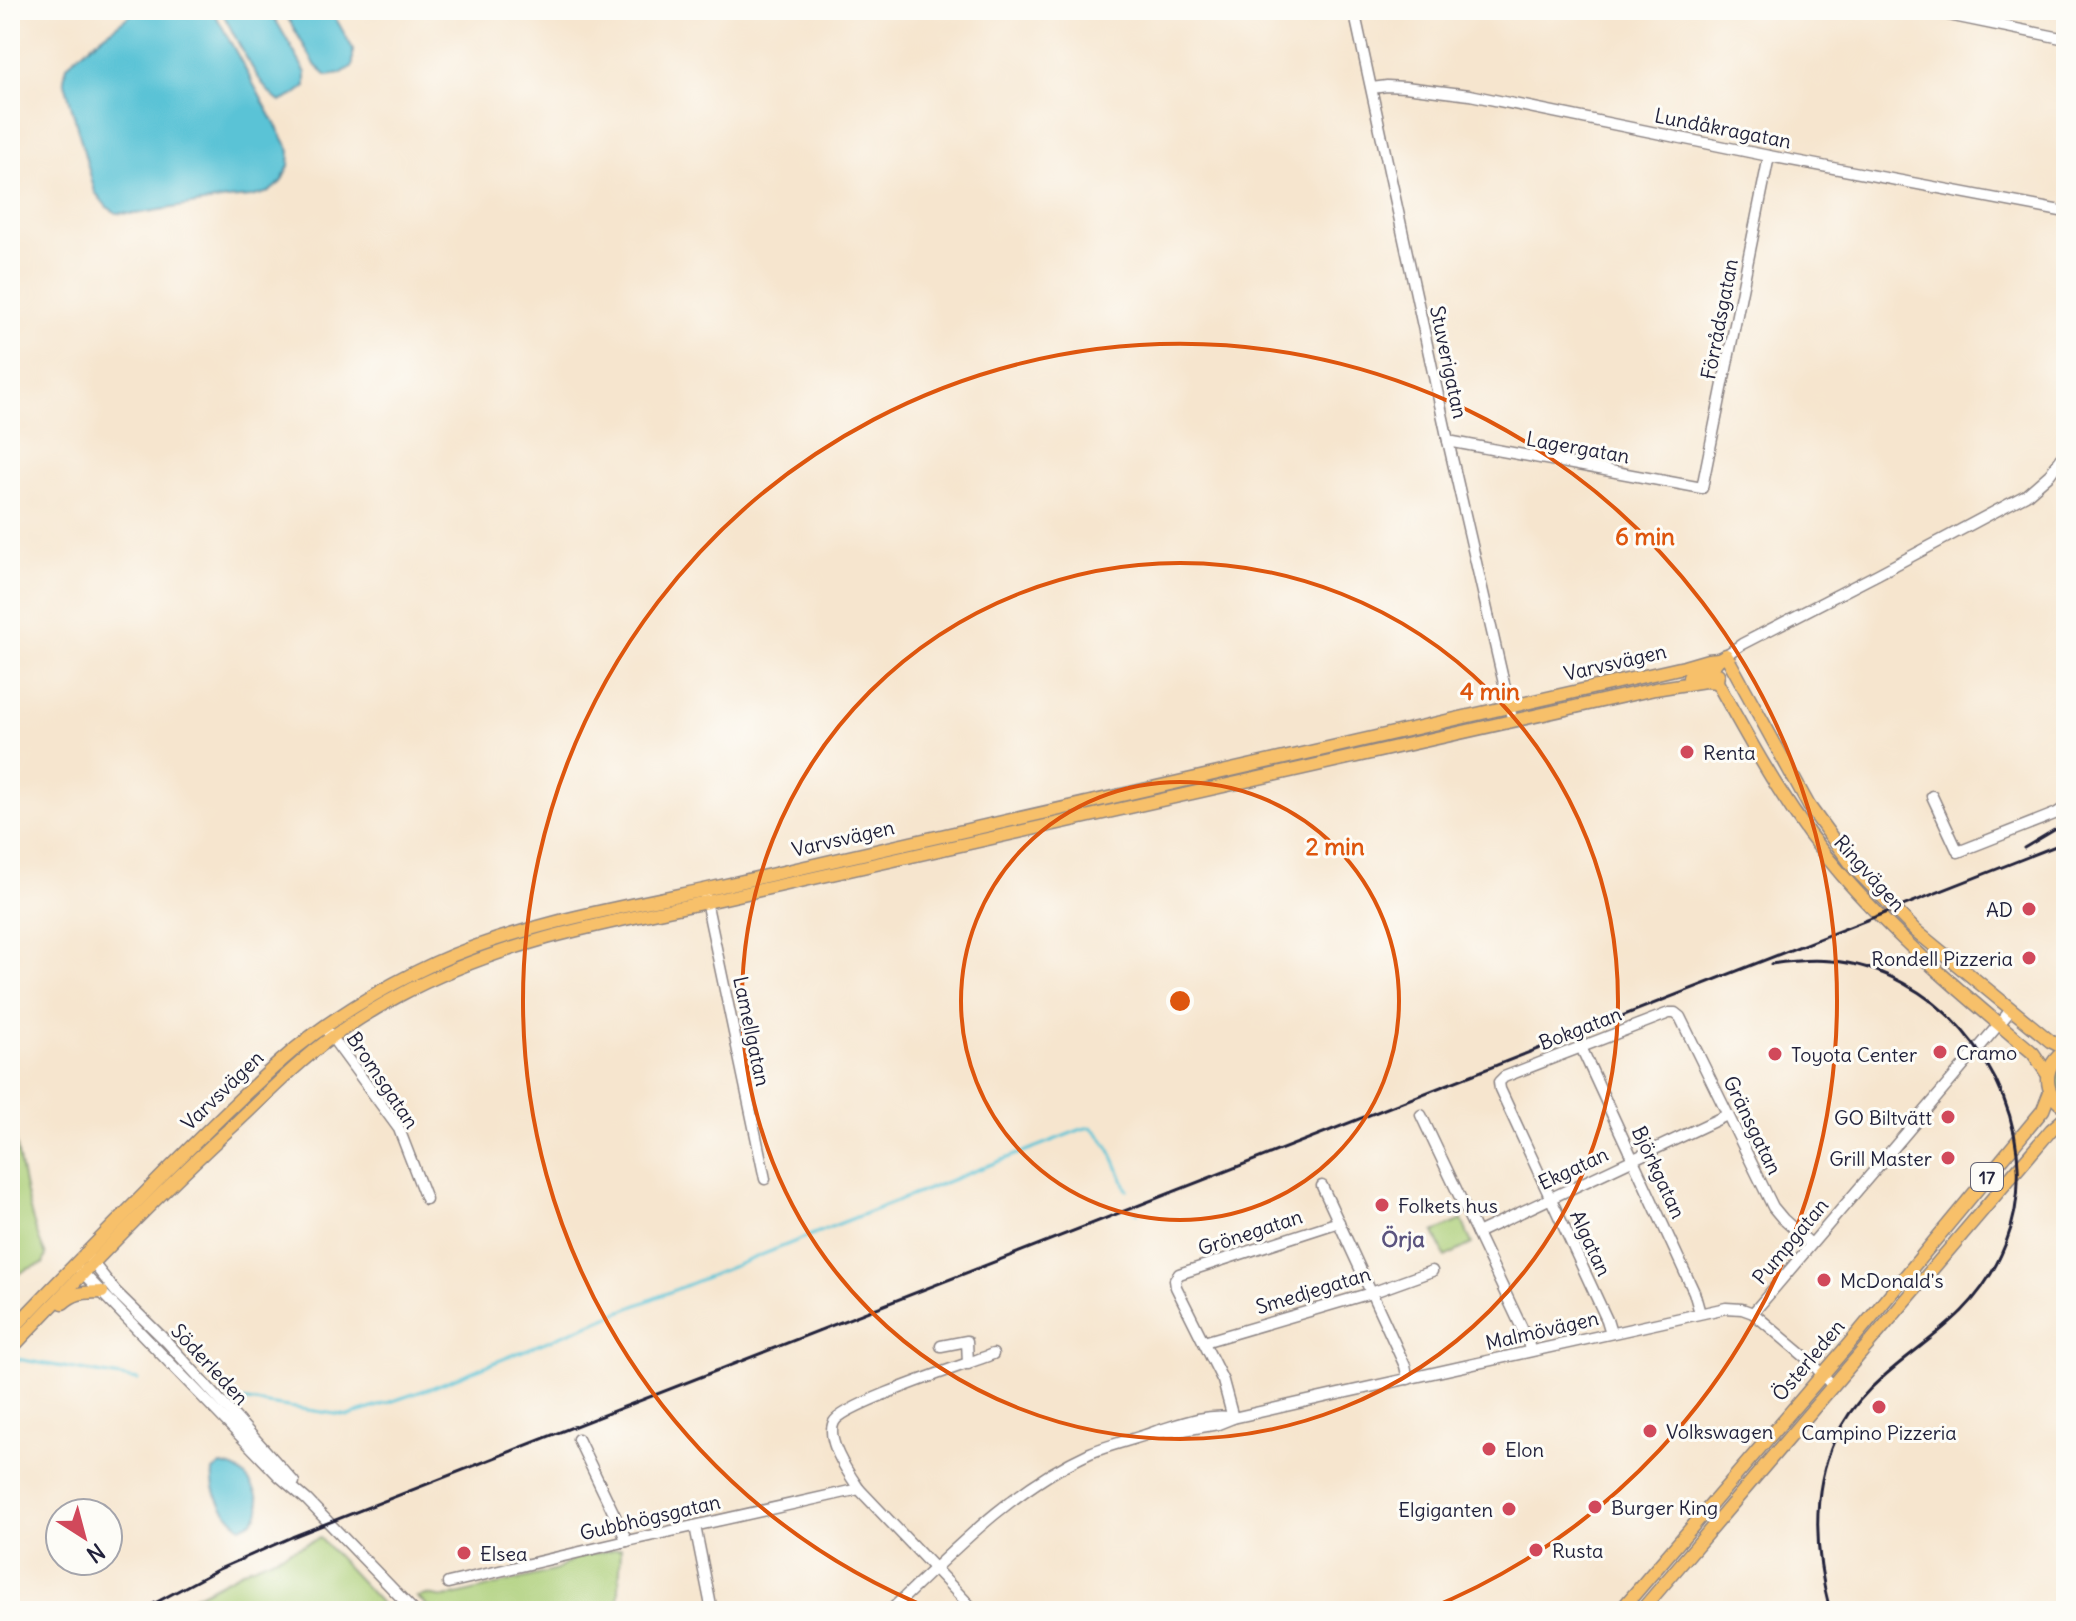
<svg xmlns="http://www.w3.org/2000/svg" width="2076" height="1621" font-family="Delius,sans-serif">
	<rect width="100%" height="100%" fill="#fdfcf7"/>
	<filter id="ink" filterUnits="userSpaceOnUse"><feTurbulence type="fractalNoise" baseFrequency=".0125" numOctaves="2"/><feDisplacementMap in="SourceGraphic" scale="16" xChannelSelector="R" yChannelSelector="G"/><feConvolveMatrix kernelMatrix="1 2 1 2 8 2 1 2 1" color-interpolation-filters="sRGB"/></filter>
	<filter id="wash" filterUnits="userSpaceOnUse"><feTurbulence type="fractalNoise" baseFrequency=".006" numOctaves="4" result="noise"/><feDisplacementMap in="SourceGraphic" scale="32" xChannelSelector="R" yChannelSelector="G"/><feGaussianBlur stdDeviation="1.8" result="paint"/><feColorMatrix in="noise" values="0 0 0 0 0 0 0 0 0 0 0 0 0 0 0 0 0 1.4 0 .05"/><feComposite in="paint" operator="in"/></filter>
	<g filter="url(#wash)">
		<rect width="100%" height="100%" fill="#f6e5ce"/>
		<!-- green -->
		<g fill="#abce77" stroke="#667859" stroke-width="2">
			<path d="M2066,1059v40c-13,-12 -13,-28 0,-40z"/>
			<path d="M10,1109c9,45 16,106 36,146l-3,9 -16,5 -17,11z"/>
			<polygon points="1462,1220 1472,1244 1445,1257 1434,1232"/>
			<polygon points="320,1538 388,1611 167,1611 248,1568"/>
			<polygon points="621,1548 618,1611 433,1611 417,1597 427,1595 445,1598 557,1570 575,1558"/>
		</g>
		<!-- water -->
		<g fill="#5ac3d6" stroke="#3e7288" stroke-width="2">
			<polygon points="137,10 213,10 290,151 289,166 281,182 269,192 251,197 227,199 135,214 117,213 107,207 95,192 64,79 67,66 75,57"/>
			<path d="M221,10h49l36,63v13l-13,10 -13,6c-20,-12 -47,-70 -59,-92z"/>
			<polygon points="283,10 331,10 353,49 353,66 340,74 327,76 316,66"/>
			<path d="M221,1465c7,1 13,2 18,6 13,10 30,37 13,50 -3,3 -7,4 -11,6 -16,-12 -31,-35 -28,-56z"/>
		</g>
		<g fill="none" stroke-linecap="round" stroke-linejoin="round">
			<!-- stream -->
			<g stroke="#5ac3d6" stroke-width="3">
				<polyline points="1135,1210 1138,1213"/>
				<polyline points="17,1359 138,1380"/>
				<path d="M227,1398l122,18 82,-28 405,-163 246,-96 9,-2c19,14 27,41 36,63"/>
			</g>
		</g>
	</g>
	<g filter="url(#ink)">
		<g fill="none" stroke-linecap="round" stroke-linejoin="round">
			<!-- minor casing -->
			<g stroke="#8c8484" stroke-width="13">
				<g id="minor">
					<polyline points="1354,10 1448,441 1511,714"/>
					<polyline points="1924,10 2066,39"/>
					<polyline points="1372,88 1387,86 1405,87 1470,95 1769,156 2066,212"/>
					<polyline points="1448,441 1702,488 1769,156"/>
					<polyline points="1726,655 1742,644 1878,574 2026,495 2050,474 2066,452"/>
					<polyline points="1932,796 1958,852 2057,813 2066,807"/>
					<polyline points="705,896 765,1179"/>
					<polyline points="328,1032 399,1129 426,1199"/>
					<polyline points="1581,1047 1694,1292 1700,1313"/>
					<polyline points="1421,1115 1528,1341 1530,1351"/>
					<polyline points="1322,1186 1405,1366 1408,1379"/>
					<polyline points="1477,1233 1727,1115"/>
					<polyline points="89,1258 116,1292 167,1342 294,1482"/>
					<polyline points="80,1270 279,1476 307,1500 414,1611"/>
					<polyline points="1753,1313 2011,1010"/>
					<polyline points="1611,1333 1607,1320 1500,1089 1499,1082 1504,1077 1669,1013 1675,1013 1680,1017 1773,1207 1783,1219 1811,1244"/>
					<polyline points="1204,1342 1371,1293 1432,1271"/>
					<polyline points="941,1346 967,1341 968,1364"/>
					<polyline points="1233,1418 1223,1381 1176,1287 1175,1280 1179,1274 1339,1222"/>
					<polyline points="1153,1433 1184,1430 1218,1424 1233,1418 1325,1397 1726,1308 1742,1309 1753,1313 1810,1361 1833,1386"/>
					<polyline points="578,1439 627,1541"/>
					<path d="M859,1489c-10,-15 -34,-49 -25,-67 9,-18 133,-58 159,-68"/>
					<polyline points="695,1526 712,1611"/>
					<polyline points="448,1583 627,1541 859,1489 975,1611"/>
					<path d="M890,1611c62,-59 121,-122 200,-158 21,-9 43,-13 64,-21 26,-8 49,-18 77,-15"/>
				</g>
			</g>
			<!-- major casing -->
			<g stroke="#8c8484" stroke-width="15">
				<g id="major">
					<path d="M1718,674l-1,8c37,67 74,135 125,193 57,66 125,122 191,178l15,22"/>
					<polyline points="1689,677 1709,671 1719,659 1726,655 1809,806 1854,868 1916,931 2050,1041 2066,1049"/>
					<path d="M2066,1050c-24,15 -24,44 0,58"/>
					<path d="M63,1303c14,-12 22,-10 39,-11"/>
					<path d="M10,1332c49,-52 99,-102 149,-153 40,-40 80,-81 122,-118 42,-38 102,-74 154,-98 81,-37 181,-55 269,-73l980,-223 24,-7 11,-1"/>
					<path d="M10,1350c74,-78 148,-156 227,-228 31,-29 61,-60 95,-85 21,-15 45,-30 68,-42 94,-51 202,-72 307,-93l948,-213 50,-8 12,1"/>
					<polyline points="1620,1611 1854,1338 2043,1110 2050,1092"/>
					<polyline points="1641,1611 2051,1130 2066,1117"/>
				</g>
			</g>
			<!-- minor -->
			<use href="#minor" stroke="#fff" stroke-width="10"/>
			<!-- major -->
			<use href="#major" stroke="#f7c06b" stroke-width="12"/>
			<!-- rail -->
			<g stroke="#22223b" stroke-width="3">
				<polyline points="2024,848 2066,823"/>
				<path d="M1771,964c20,-3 40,-5 60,-3 49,3 100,33 131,69 72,82 78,202 0,281 -43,43 -101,69 -127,128 -25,55 -20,115 -5,172"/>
				<polyline points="140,1611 217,1570 292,1537 2066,842"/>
			</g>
		</g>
	</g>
	<!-- distance rings -->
	<g fill="none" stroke="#de560e" stroke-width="4">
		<circle cx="1180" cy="1001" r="219"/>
		<circle cx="1180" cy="1001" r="438"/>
		<path d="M934 1610A657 657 0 1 1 1426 1610"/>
	</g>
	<!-- markers -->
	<g fill="#d1495b" stroke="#fdfcf7" stroke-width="3">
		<circle cx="1687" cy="752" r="8"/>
		<circle cx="2029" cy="909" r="8"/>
		<circle cx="2029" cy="958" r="8"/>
		<circle cx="1940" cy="1052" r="8"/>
		<circle cx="1775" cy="1054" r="8"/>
		<circle cx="1948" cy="1117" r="8"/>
		<circle cx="1948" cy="1158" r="8"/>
		<circle cx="1382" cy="1205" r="8"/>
		<circle cx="1824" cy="1280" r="8"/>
		<circle cx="1879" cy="1407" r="8"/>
		<circle cx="1650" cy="1431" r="8"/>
		<circle cx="1489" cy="1449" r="8"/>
		<circle cx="1595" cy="1507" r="8"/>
		<circle cx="1509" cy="1509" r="8"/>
		<circle cx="1536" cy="1550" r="8"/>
		<circle cx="464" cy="1553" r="8"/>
	</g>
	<g text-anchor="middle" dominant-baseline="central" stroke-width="6" stroke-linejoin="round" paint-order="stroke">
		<!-- shield labels -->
		<rect fill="#fdfcf7" stroke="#646373" stroke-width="2" x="1971" y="1163" width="32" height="28" rx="6"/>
		<g font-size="18" font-weight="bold" fill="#22223b">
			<text x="1987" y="1177">17</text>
		</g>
		<!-- street labels -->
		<g font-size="20" fill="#22223b" stroke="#fdfcf7">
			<text transform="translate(1723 128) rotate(11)">Lundåkragatan</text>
			<text transform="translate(1719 319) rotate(-79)">Förrådsgatan</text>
			<text transform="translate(1449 362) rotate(78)">Stuverigatan</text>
			<text transform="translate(1578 447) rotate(10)">Lagergatan</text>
			<text transform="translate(1615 662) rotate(-13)">Varvsvägen</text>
			<text transform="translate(843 838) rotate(-13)">Varvsvägen</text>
			<text transform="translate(1870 873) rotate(48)">Ringvägen</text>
			<text transform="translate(1580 1028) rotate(-21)">Bokgatan</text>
			<text transform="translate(752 1031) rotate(78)">Lamellgatan</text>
			<text transform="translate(383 1080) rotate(56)">Bromsgatan</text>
			<text transform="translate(222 1090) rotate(-44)">Varvsvägen</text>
			<text transform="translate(1753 1125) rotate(64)">Gränsgatan</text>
			<text transform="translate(1573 1168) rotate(-25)">Ekgatan</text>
			<text transform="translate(1659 1172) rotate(65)">Björkgatan</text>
			<text transform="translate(1250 1232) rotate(-18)">Grönegatan</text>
			<text transform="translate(1790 1241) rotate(-50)">Pumpgatan</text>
			<text transform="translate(1591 1243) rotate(65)">Algatan</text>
			<text transform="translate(1313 1290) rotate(-17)">Smedjegatan</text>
			<text transform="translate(1542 1330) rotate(-13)">Malmövägen</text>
			<text transform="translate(1808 1360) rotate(-50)">Österleden</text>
			<text transform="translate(210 1364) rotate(47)">Söderleden</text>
			<text transform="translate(650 1517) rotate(-13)">Gubbhögsgatan</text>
		</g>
		<!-- poi labels -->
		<g font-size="20" fill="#22223b" stroke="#fdfcf7" text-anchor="start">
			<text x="1703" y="752">Renta</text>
			<text x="2013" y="909" text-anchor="end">AD</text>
			<text x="2013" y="958" text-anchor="end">Rondell Pizzeria</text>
			<text x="1956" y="1052">Cramo</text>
			<text x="1791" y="1054">Toyota Center</text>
			<text x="1932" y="1117" text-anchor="end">GO Biltvätt</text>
			<text x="1932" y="1158" text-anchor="end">Grill Master</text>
			<text x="1398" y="1205">Folkets hus</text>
			<text x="1840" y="1280">McDonald's</text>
			<text x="1666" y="1431">Volkswagen</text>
			<text x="1879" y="1432" text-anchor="middle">Campino Pizzeria</text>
			<text x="1505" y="1449">Elon</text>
			<text x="1611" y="1507">Burger King</text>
			<text x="1493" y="1509" text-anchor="end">Elgiganten</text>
			<text x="1552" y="1550">Rusta</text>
			<text x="480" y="1553">Elsea</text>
		</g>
		<!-- neighbourhood labels -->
		<g font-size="22" font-weight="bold" fill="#5b547e" stroke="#fdfcf7">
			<text x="1403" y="1239">Örja</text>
		</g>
	</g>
	<circle cx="1180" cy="1001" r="12" fill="#de560e" stroke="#fdfcf7" stroke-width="4"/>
	<g font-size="24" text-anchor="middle" font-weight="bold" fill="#de560e" stroke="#fdfcf7" stroke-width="6" stroke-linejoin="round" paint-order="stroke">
		<text x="1645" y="545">6 min</text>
		<text x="1490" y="700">4 min</text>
		<text x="1335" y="855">2 min</text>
	</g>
	<!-- margin -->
	<rect width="2076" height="1621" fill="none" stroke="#fdfcf7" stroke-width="40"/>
	<!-- north arrow -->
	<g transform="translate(84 1537) rotate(144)"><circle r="38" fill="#fdfcf7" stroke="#a5a5ac" stroke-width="2"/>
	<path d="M0-6L14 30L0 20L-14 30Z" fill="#d1495b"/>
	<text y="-12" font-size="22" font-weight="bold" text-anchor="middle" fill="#22223b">N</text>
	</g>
</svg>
